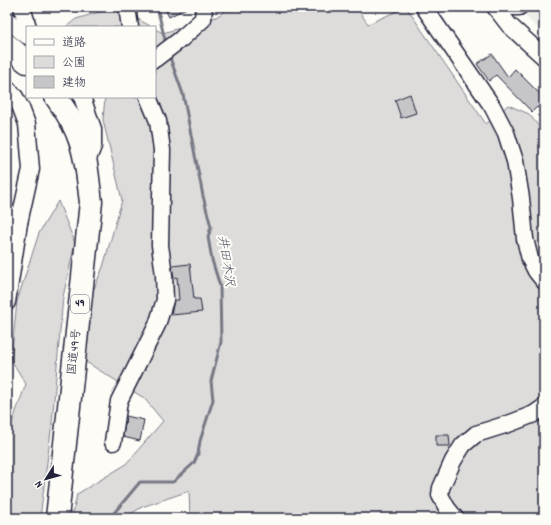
<svg xmlns="http://www.w3.org/2000/svg" width="551" height="525" font-family="Dekko,'Klee One',sans-serif">
	<rect width="100%" height="100%" fill="#fdfcf7"/>
	<filter id="ink" filterUnits="userSpaceOnUse"><feTurbulence type="fractalNoise" baseFrequency=".025" numOctaves="2"/><feDisplacementMap in="SourceGraphic" scale="8" xChannelSelector="R" yChannelSelector="G"/><feConvolveMatrix kernelMatrix="1 2 1 2 8 2 1 2 1" color-interpolation-filters="sRGB"/></filter>
	<g filter="url(#ink)">
		<!-- built -->
		<polygon fill="#ecece9" points="517,7 544,7 544,35"/>
		<!-- green -->
		<g fill="#dddcdb" stroke="#807f8b">
			<polygon points="116,7 152,27 66,27 76,19"/>
			<polygon points="231,7 356,7 368,24 406,7 486,124 508,105 529,114 544,133 544,518 190,518 189,491 142,507 124,518 72,518 77,494 125,465 163,421 144,398 78,357 82,317 103,267 122,200 103,120 105,97 155,97 155,29 163,33 216,17"/>
			<polygon points="58,201 75,243 63,297 52,423 40,518 12,518 7,514 7,428 10,428 26,384 11,360 17,301 39,233"/>
		</g>
		<g fill="none" stroke-linecap="round" stroke-linejoin="round">
			<!-- stream -->
			<g stroke="#787885" stroke-width="3">
				<polyline points="157,7 166,44"/>
				<polyline points="114,518 114,513 140,482 173,482 194,463 198,454 200,441 213,400 211,381 221,342 220,286 212,260 208,237 211,227 203,196 183,94 169,55"/>
			</g>
		</g>
		<!-- building -->
		<g fill="#c6c6c8" stroke="#22223b">
			<polygon points="164,7 188,7 169,17"/>
			<polygon points="492,54 508,77 515,69 544,98 544,114 537,107 532,112 496,75 489,81 477,64"/>
			<polygon points="410,94 416,113 401,118 395,100"/>
			<polygon points="190,264 194,299 200,299 202,312 171,315 174,300 179,300 177,277 174,278 172,266"/>
			<polygon points="126,416 144,420 140,441 123,437"/>
			<polygon points="436,435 449,435 450,446 436,446"/>
		</g>
		<g fill="none" stroke-linecap="round" stroke-linejoin="round">
			<!-- minor casing -->
			<g stroke="#22223b" stroke-width="19">
				<g id="minor">
					<polyline points="22,7 28,27"/>
					<polyline points="127,7 130,27"/>
					<polyline points="424,7 492,106 506,133 515,161 521,198 525,239 530,259 536,271 544,281"/>
					<polyline points="495,7 509,25 544,57"/>
					<polyline points="513,7 519,7"/>
					<polyline points="7,20 27,36"/>
					<polyline points="155,59 181,39 203,19 204,7"/>
					<polyline points="7,88 15,97 21,108 27,124 31,169 19,223 7,302"/>
					<polyline points="82,97 93,129 93,146 86,164"/>
					<polyline points="7,212 19,223"/>
					<polyline points="113,442 119,401 157,325 165,300 164,275 160,245 162,150 158,121 148,97"/>
					<polyline points="455,518 447,508 440,495 441,488 453,461 463,445 476,434 511,423 534,414 544,407"/>
				</g>
			</g>
			<!-- highway casing -->
			<g stroke="#22223b" stroke-width="25">
				<g id="highway">
					<polyline points="7,45 27,62"/>
					<path d="M56,97c9,13 18,26 23,41 8,20 9,43 12,64l-34,316"/>
				</g>
			</g>
			<!-- minor -->
			<use href="#minor" stroke="#fdfcf7" stroke-width="16"/>
			<!-- highway -->
			<use href="#highway" stroke="#fdfcf7" stroke-width="22"/>
		</g>
	</g>
	<g text-anchor="middle" dominant-baseline="central" stroke-width="4" stroke-linejoin="round" paint-order="stroke">
		<!-- shield labels -->
		<rect fill="#fdfcf7" stroke="#646373" stroke-width="1" x="71" y="295" width="18" height="18" rx="3"/>
		<g font-size="11" font-weight="bold" fill="#22223b">
			<text x="80" y="304">49</text>
		</g>
		<!-- street labels -->
		<g font-size="12" fill="#22223b" stroke="#fdfcf7">
			<text transform="translate(75 352) rotate(-84)">国道49号</text>
		</g>
		<!-- water labels -->
		<g font-size="13" font-style="italic" fill="#545466" stroke="#fdfcf7">
			<text transform="translate(225 261) rotate(81)">井田木沢</text>
		</g>
	</g>
	<!-- margin -->
	<rect width="551" height="525" fill="none" stroke="#fdfcf7" stroke-width="24"/>
	<rect x="12" y="12" width="527" height="501" fill="none" stroke="#22223b" stroke-width="1.5" filter="url(#ink)"/>
	<!-- legend -->
	<rect x="26" y="26" width="130" height="72" fill="#fdfcf7" stroke="#a5a5ac"/>
	<rect x="34" y="39" width="20" height="6" fill="#fdfcf7" stroke="#a5a5ac"/>
	<text x="62" y="46" font-size="12" fill="#22223b">道路</text>
	<rect x="34" y="56" width="20" height="12" fill="#dddcdb" stroke="#a5a5ac"/>
	<text x="62" y="66" font-size="12" fill="#22223b">公園</text>
	<rect x="34" y="76" width="20" height="12" fill="#c6c6c8" stroke="#a5a5ac"/>
	<text x="62" y="86" font-size="12" fill="#22223b">建物</text>
	<!-- north arrow -->
	<g transform="translate(46 479) rotate(233)" stroke="#fdfcf7" stroke-width="3" paint-order="stroke">
	<path d="M0-3L7 15L0 10L-7 15Z" fill="#22223b"/>
	<text y="-6" font-size="11" font-weight="bold" text-anchor="middle" fill="#22223b">N</text>
	</g>
</svg>
